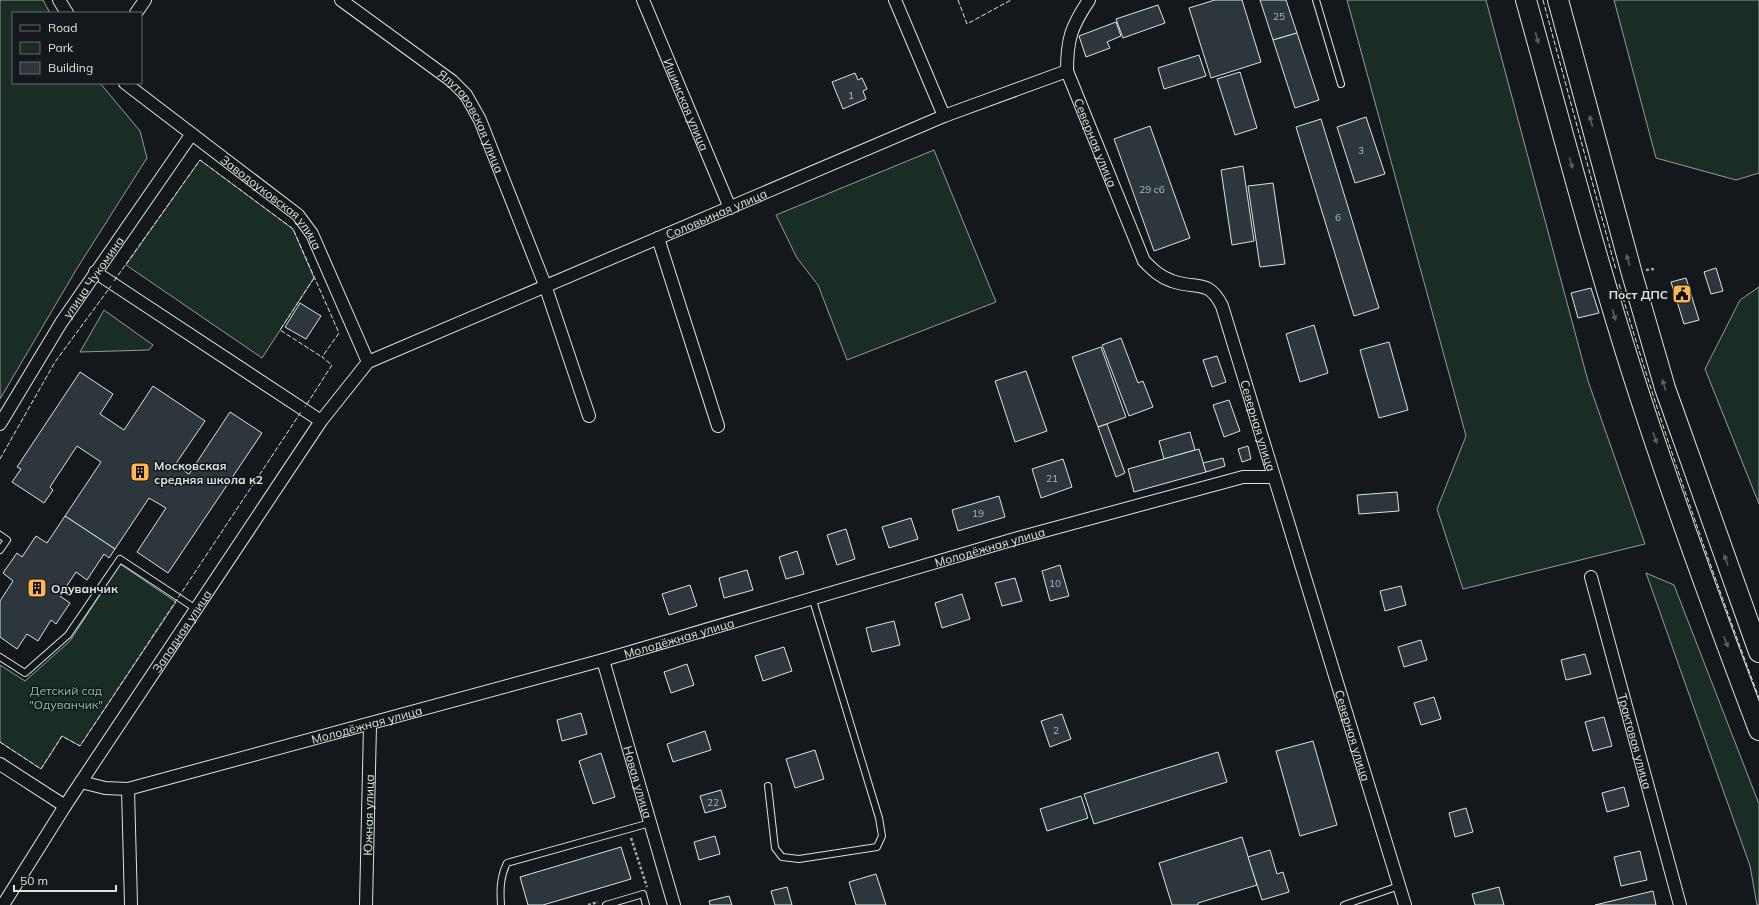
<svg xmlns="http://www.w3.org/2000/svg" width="1759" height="905" font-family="Mulish,sans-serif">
	<rect width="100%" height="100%" fill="#14181c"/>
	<!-- green -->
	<g fill="#1a2d24" stroke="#939e99">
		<polygon points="0,0 43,0 50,13 13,13 13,83 100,83 140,131 147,158 76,270 0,399"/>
		<polygon points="1347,0 1486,0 1588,381 1645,544 1463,589 1437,509 1466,436"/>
		<polygon points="1614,0 1759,0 1759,173 1736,180 1656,158"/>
		<polygon points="934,150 996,302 847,360 818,285 797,258 776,215"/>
		<polygon points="200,160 293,229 314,278 262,358 126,265"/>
		<polygon points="1759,287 1759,504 1705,369 1740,300"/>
		<polygon points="104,310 153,345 149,350 80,352"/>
		<polygon points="120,564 176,602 80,746 62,736 41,769 0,742 0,665 25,681 70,641"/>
		<polygon points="1646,573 1674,585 1759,804 1759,905 1757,905 1750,866"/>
	</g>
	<!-- building -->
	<g fill="#2c363c" stroke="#d8e6dc">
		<polygon points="1215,0 1242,0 1261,62 1211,78 1189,8"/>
		<polygon points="1260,0 1286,0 1297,33 1273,40"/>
		<polygon points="1158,5 1165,23 1123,38 1116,19"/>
		<polygon points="1116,22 1121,36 1107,42 1110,48 1086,57 1079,36"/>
		<polygon points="1297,33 1319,100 1295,108 1273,40"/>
		<polygon points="1199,55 1206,76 1164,89 1158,68"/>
		<polygon points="1240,72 1257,128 1235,135 1217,79"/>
		<polygon points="855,73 858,80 862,78 867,89 863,91 866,99 843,109 832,82"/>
		<polygon points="1366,117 1385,174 1355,183 1337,127"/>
		<polygon points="1321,119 1379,308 1354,316 1296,127"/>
		<polygon points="1150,126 1190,238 1154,251 1114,139"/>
		<polygon points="1243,166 1254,241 1232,245 1221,170"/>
		<polygon points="1273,183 1285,264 1260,267 1248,186"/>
		<polygon points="1716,268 1723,291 1711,294 1704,272"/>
		<polygon points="1686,278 1699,320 1684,324 1671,282"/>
		<polygon points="1591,288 1599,313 1578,318 1571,293"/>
		<polygon points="300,303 321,316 306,339 285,327"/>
		<polygon points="1314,325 1328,373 1300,382 1286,334"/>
		<polygon points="1121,338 1138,383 1143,381 1153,407 1129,416 1102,345"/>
		<polygon points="1389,342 1408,410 1379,418 1360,350"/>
		<polygon points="1101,347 1126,417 1098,427 1072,357"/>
		<polygon points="1217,356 1226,382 1212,387 1203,360"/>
		<polygon points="1026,371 1047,431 1015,442 995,381"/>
		<polygon points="80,372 113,394 100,414 124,430 153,386 205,421 175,465 189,474 230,412 262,433 168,573 137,552 166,508 149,498 115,549 65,516 101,462 77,446 50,487 53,490 44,503 12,482 21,469 17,467"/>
		<polygon points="1229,400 1240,431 1224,437 1213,405"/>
		<polygon points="1107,424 1125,473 1116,477 1098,427"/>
		<polygon points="1190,432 1195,450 1164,459 1159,441"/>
		<polygon points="1248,446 1251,459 1242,462 1238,449"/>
		<polygon points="1199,449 1206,472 1134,492 1128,469"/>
		<polygon points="1223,458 1225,466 1206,472 1203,463"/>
		<polygon points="1063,459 1072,487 1041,498 1032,469"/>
		<polygon points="1397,492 1399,511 1359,514 1357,495"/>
		<polygon points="999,496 1005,517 958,531 952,510"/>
		<polygon points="65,516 115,549 109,558 104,554 87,580 76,572 60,596 70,603 56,624 51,620 38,641 27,634 17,649 0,637 0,601 13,581 3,573 17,553 22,557 36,536 47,543"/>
		<polygon points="911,518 918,539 889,548 882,527"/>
		<polygon points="846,529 855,559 837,565 827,535"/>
		<polygon points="797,551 804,574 786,579 779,557"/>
		<polygon points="1060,565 1069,596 1050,601 1042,571"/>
		<polygon points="747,570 753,590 724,598 719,578"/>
		<polygon points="1015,578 1022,601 1002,606 995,583"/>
		<polygon points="690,585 697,606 669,615 662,594"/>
		<polygon points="1401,586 1406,605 1385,611 1380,591"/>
		<polygon points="962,594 970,619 942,628 935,603"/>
		<polygon points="894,621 900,645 872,652 866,628"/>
		<polygon points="1421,640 1427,660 1404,667 1398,647"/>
		<polygon points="784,647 792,671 763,681 755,656"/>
		<polygon points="1585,654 1591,674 1566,680 1561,660"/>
		<polygon points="687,664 694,685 671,693 664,672"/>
		<polygon points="1434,697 1441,719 1421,725 1414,703"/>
		<polygon points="581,713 587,734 562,741 557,720"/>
		<polygon points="1062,714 1071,739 1050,747 1041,721"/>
		<polygon points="1604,717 1612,746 1593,751 1585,722"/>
		<polygon points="705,731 711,750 673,762 667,744"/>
		<polygon points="1313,741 1337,825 1300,836 1276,751"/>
		<polygon points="815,750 824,779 795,788 786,759"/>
		<polygon points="1218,752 1227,782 1094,824 1084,794"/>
		<polygon points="601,753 615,797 593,804 579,761"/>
		<polygon points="1624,787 1629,806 1607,812 1602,793"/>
		<polygon points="721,790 726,807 705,813 700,796"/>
		<polygon points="1081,796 1088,818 1047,831 1040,809"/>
		<polygon points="1466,808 1473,832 1455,837 1449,813"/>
		<polygon points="715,836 720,854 699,860 694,842"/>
		<polygon points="1242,837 1257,885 1198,903 1198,905 1172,905 1159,863"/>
		<polygon points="621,847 631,879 543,905 528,905 520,877"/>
		<polygon points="1270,850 1277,874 1283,872 1289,892 1262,900 1248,857"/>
		<polygon points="1640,851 1647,880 1621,886 1614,857"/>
		<polygon points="876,874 886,905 856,905 849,882"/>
		<polygon points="787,887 792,905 775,905 771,891"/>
		<polygon points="1499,887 1504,905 1475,905 1472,894"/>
		<polygon points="1653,891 1656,905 1595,905"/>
		<polygon points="729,896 732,905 710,905 709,901"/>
	</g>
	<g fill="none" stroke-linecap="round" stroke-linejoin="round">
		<!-- service casing -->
		<g stroke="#d8e6dc" stroke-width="8">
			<g id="service">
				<polyline points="1316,0 1341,84"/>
				<polyline points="0,535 7,540 0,550"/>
				<polyline points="0,657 25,673 68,635 120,559 196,609"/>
				<polyline points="768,786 775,848 782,857 799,859 877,847 882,836 879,818 812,597"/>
				<path d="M501,905c-1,-15 -1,-28 6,-42l143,-40"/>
				<polyline points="606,905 643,894 646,905"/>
				<polyline points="1344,905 1399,886"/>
			</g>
		</g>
		<!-- minor casing -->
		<g stroke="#d8e6dc" stroke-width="14">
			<g id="minor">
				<polyline points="59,0 67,13"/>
				<path id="s1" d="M341,0l111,81 14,14 14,25 65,165 44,131"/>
				<path id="s2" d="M643,0l87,208"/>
				<polyline points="895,0 944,116"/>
				<path id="s3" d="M1089,0c-18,27 -22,39 -22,71l77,190c9,9 16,16 28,20 25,9 36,-3 50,25l183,599"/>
				<polyline points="136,13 145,0"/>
				<path id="s4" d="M125,83l173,132 14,19 56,128"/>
				<polyline points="658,238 718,426"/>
				<polyline points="95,272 321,421"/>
				<path id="s5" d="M0,424l61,-101 130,-188"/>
				<path id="s6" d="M1591,577l89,328"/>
				<path id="s7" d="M603,660l71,245"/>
				<polyline points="0,764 65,806"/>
				<path id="s8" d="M81,782l24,6 23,1 475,-129 415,-122 225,-61h31"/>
				<polyline points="128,789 131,905"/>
				<path id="s9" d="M3,905l62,-99 256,-385 47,-59 576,-246 123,-45"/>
				<path id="s10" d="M366,905l4,-180"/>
			</g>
		</g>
		<!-- trunk casing -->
		<g stroke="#d8e6dc" stroke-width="22">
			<g id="trunk">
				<path d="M1526,0c35,126 68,253 108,378 38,119 81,236 125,352"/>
				<polyline points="1558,0 1632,274 1665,388 1759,652"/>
			</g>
		</g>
		<!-- path -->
		<g stroke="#9da8a2" stroke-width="2.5" stroke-dasharray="3 2" stroke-linecap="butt">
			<polyline points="1646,270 1654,269"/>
			<polyline points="631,838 647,887"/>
			<polyline points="588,905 598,902"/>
		</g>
		<!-- service -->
		<use href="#service" stroke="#14181c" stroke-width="6"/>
		<!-- minor -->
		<use href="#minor" stroke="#14181c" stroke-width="12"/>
		<!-- trunk -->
		<use href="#trunk" stroke="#14181c" stroke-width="20"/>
		<!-- fence -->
		<g stroke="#d8e6dc" stroke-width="1" stroke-dasharray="5 2" stroke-linecap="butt">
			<polyline points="958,0 967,24 1011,0"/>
			<polyline points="1543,0 1616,270"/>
			<polyline points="314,278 280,330 322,357"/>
			<polyline points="114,281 200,160 293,229 339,333 322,357 332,365 305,407"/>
			<path d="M1619,284c41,140 89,277 140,414"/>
			<polyline points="0,459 55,362 111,286"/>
			<polyline points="0,742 41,769 62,736 80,746 301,412"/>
		</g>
	</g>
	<!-- one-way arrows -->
	<defs><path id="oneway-solid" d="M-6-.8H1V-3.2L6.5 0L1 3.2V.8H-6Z"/></defs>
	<g fill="#59605f">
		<use href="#oneway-solid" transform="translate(1537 38) rotate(75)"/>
		<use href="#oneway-solid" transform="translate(1591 121) rotate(-105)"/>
		<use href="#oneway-solid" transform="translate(1571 163) rotate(75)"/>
		<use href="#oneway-solid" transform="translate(1628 260) rotate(-105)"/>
		<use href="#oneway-solid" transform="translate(1614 315) rotate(73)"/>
		<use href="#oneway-solid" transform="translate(1664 385) rotate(-107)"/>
		<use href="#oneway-solid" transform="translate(1655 438) rotate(71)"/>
		<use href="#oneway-solid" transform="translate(1726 560) rotate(-110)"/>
		<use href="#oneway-solid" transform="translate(1726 642) rotate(69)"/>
	</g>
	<!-- icons -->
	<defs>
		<g id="civic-square" transform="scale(1)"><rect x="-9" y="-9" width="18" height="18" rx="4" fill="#ffb74d" stroke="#14181c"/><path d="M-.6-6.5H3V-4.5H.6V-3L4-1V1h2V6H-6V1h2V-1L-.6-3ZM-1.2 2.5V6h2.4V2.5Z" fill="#111"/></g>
		<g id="building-square" transform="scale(1)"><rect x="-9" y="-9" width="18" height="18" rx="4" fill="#ffb74d" stroke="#14181c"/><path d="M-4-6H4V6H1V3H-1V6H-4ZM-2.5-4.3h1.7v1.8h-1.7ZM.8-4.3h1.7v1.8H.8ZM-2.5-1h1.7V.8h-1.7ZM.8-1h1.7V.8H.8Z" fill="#111"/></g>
	</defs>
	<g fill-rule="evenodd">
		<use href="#civic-square" x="1682" y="294"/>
		<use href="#building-square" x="140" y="472"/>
		<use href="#building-square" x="37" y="588"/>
	</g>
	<g text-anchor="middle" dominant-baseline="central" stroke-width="3" stroke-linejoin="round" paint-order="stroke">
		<!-- number labels -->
		<g font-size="10" fill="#adbab4">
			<text x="1279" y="16">25</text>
			<text x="851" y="95">1</text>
			<text x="1361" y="150">3</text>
			<text x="1152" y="189">29 с6</text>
			<text x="1338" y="217">6</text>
			<text x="1052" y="478">21</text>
			<text x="978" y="513">19</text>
			<text x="1055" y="583">10</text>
			<text x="1056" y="730">2</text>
			<text x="713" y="802">22</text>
		</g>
		<!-- street labels -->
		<g font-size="12" fill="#d8e6dc" stroke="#14181c">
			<text stroke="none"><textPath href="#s2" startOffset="113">Ишимская улица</textPath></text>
			<text stroke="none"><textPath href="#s1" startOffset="182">Ялуторовская улица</textPath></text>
			<text stroke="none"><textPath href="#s3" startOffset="153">Северная улица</textPath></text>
			<text stroke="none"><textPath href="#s4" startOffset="190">Заводоуковская улица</textPath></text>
			<text stroke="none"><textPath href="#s9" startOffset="1033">Соловьиная улица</textPath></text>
			<text stroke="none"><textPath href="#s5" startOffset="174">улица Чукомина</textPath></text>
			<text stroke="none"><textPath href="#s3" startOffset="500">Северная улица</textPath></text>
			<text stroke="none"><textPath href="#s8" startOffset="943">Молодёжная улица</textPath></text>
			<text stroke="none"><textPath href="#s9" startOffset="327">Западная улица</textPath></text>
			<text stroke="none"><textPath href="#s8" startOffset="619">Молодёжная улица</textPath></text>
			<text stroke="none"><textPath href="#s8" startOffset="295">Молодёжная улица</textPath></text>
			<text stroke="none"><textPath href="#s3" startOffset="824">Северная улица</textPath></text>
			<text stroke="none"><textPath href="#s6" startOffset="170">Трактовая улица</textPath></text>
			<text stroke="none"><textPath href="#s7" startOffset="127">Новая улица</textPath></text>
			<text stroke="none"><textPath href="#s10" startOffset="90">Южная улица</textPath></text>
		</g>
		<!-- poi labels -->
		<g font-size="12" font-weight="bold" fill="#d8e6dc" stroke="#14181c" text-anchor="start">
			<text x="1668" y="294" text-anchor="end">Пост ДПС</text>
			<text x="154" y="465">Московская<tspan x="154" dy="14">средняя школа к2</tspan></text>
			<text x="51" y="588">Одуванчик</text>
		</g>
		<!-- park labels -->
		<g font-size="12" fill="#8ac095" stroke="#14181c">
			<text x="66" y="690">Детский сад<tspan x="66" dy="14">"Одуванчик"</tspan></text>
		</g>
	</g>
	<!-- legend -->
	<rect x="12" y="12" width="130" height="72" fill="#14181c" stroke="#626a69"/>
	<rect x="20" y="25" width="20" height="6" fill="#14181c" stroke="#626a69"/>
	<text x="48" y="32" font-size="12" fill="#d8e6dc">Road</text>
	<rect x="20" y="42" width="20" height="12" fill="#1a2d24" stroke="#626a69"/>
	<text x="48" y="52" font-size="12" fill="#d8e6dc">Park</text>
	<rect x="20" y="62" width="20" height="12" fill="#2c363c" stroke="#626a69"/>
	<text x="48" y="72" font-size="12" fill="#d8e6dc">Building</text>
	<!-- scale -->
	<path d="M14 885v6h102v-6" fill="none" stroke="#d8e6dc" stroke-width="2"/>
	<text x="20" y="885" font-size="12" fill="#d8e6dc" stroke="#14181c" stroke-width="3" paint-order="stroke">50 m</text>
</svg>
